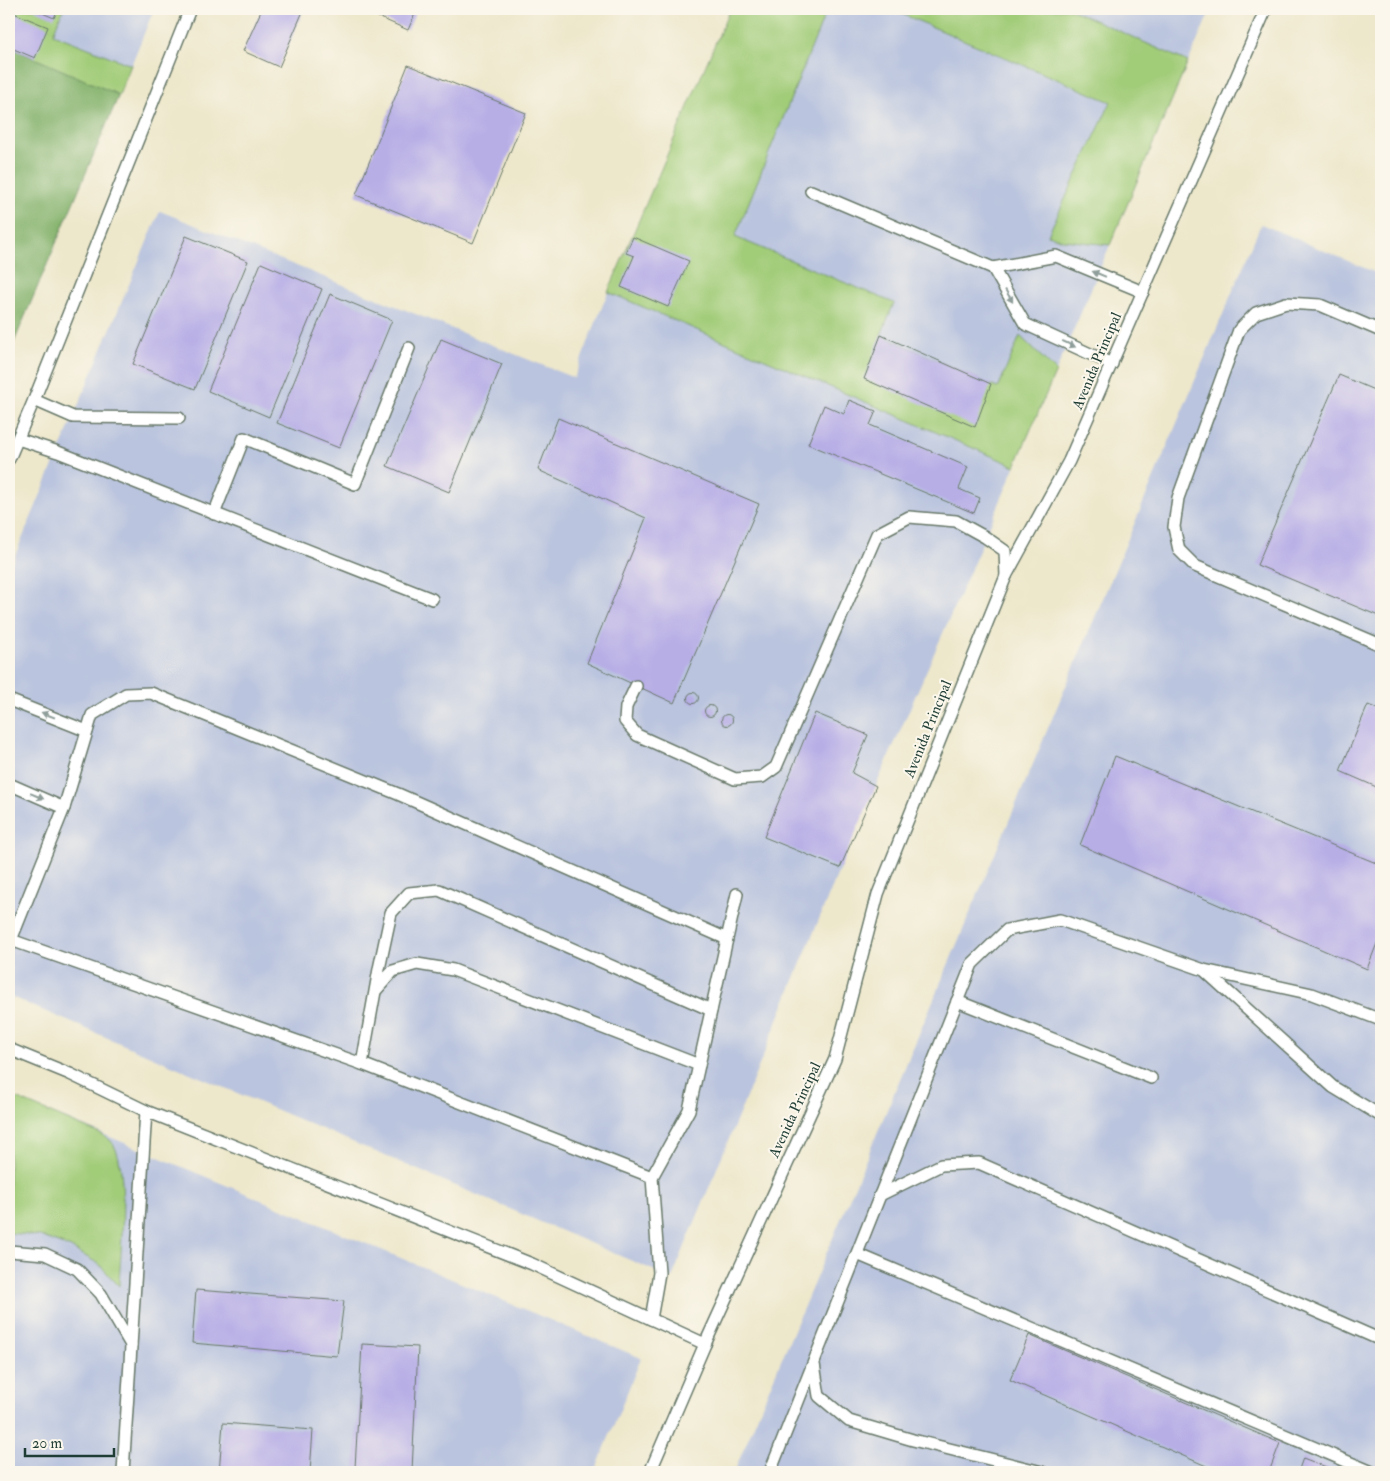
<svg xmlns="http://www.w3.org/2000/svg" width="1390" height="1481" font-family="'IM FELL Double Pica',serif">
	<rect width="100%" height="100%" fill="#fbf7ec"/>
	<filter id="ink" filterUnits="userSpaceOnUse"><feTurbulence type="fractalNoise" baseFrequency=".02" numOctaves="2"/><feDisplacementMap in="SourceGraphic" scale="10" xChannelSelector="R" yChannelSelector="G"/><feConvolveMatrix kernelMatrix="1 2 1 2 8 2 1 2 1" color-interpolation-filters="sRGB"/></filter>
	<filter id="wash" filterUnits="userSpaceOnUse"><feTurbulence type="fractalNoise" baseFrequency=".0096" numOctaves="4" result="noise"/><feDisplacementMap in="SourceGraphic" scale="20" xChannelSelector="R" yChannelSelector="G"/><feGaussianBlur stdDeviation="1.12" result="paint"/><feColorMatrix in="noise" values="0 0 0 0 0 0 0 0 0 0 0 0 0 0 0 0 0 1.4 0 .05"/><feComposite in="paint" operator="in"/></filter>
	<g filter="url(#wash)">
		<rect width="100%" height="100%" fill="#ede7cb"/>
		<!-- industrial -->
		<g fill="#bac4de">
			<polygon points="9,9 154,9 119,95 9,47"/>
			<polygon points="730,9 1211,9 985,537 840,868 672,1278 9,996 9,570 160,211 574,378 608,292"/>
			<polygon points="1261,224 1381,275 1381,1472 734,1472"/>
			<polygon points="9,1095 641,1358 595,1472 9,1472"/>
		</g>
		<!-- green -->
		<g fill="#a1cc78" stroke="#608456">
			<polygon points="9,9 63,9 53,34 131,65 119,95 9,47"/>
			<polygon points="730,9 827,9 735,237 894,303 881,335 998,388 1020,336 1056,371 1015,466 608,292"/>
			<polygon points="890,9 1070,9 1188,62 1110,245 1063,240 1048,235 1111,102"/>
			<path d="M9,1095c23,10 47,20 70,30 9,4 24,9 31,15 21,19 10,117 9,146l-20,-22 -28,-16 -31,-12 -31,-3z"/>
		</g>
		<!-- forest -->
		<polygon fill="#80b068" stroke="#50764e" points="9,47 119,95 9,354"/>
		<g id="blocks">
			<!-- building -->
			<g fill="#b7aee6">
				<polygon points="33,9 58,9 54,18"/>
				<polygon points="262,9 304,9 279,67 243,51"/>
				<polygon points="360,9 417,9 408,30"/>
				<polygon points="9,11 48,27 35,58 9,47"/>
				<polygon points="408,65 526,113 473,243 356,195"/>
				<polygon points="186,236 248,261 195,389 133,364"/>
				<polygon points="633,237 689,261 668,307 621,287 634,256 626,253"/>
				<polygon points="261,263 322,289 269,417 208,391"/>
				<polygon points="330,294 392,320 339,448 277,423"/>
				<polygon points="881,335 991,384 975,427 864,379"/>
				<polygon points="441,339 502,364 449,492 387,466"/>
				<polygon points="1339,375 1381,393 1381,617 1257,565"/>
				<polygon points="849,400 876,411 870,425 968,467 959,489 980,498 974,513 808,444 824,405 844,414"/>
				<polygon points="558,418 759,504 674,703 587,663 646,518 538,470"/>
				<circle cx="693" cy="698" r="5.5"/>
				<polygon points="1368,705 1381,710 1381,789 1340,771"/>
				<circle cx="710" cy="711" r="5.5"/>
				<polygon points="815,713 868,735 852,773 876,786 840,868 764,837"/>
				<circle cx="727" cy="720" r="5.5"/>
				<polygon points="1115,756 1381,865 1381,933 1367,969 1080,845"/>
				<polygon points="196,1290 344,1301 337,1356 192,1343"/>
				<polygon points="1029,1335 1280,1443 1269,1472 1220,1472 1010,1380"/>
				<polygon points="362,1344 418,1347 412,1471 355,1468"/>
				<polygon points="223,1423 313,1430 310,1472 219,1472"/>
				<polygon points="1303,1458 1339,1472 1298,1472"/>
			</g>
		</g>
	</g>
	<g filter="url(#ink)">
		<use href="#blocks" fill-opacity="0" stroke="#677869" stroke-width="1"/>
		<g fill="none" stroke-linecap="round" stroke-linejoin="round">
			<!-- service casing -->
			<g stroke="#677869" stroke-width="14">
				<g id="service">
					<polyline points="811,191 993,268 1056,256 1143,292"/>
					<polyline points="993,268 1025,324 1112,364"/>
					<polyline points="1381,331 1320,305 1286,303 1256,313 1239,330 1178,498 1174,527 1179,550 1195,566 1381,645"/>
					<polyline points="34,400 73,417 179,418"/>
					<polyline points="18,439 58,452 432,599"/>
					<polyline points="9,459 34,400 190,9"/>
					<polyline points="214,514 244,438 355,484 409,348"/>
					<polyline points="636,686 626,707 625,721 637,735 735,779 762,777 776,767 877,534 909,517 956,521 985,537 1005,551 1006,576"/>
					<polyline points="9,700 87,731"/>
					<polyline points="9,784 64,808"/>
					<polyline points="9,939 11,940 64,808 92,715 126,694 151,693 398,794 727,939"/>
					<polyline points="11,940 362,1064 652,1177 659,1273 651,1319"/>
					<polyline points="1205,971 1333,1087 1381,1116"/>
					<polyline points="376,990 393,971 417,964 453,970 699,1065"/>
					<polyline points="957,1001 1151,1078"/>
					<polyline points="9,1049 70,1074 146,1111 532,1264 705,1344"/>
					<polyline points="362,1064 379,969 391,913 409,893 439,890 711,1010"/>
					<polyline points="652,1177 689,1110 737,894"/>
					<polyline points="880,1195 941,1165 979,1163 1381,1340"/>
					<polyline points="9,1251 45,1254 77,1269 101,1294 131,1345"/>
					<polyline points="857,1254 1372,1472"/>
					<polyline points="814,1364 819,1396 849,1421 913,1440 1042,1472"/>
					<polyline points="123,1472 146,1111"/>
					<polyline points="650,1472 705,1344 835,1059 878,894 1006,576 1069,461 1266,9"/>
					<polyline points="770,1472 972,964 1007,930 1060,920 1204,970 1312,994 1381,1020"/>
				</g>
			</g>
			<!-- service -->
			<use href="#service" stroke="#fff" stroke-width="11"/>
		</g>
		<!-- one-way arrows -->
		<defs><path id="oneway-solid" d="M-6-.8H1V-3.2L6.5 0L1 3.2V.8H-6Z" transform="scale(1.25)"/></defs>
		<g fill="#8f9e9a">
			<use href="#oneway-solid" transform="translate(1099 274) rotate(-158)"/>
			<use href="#oneway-solid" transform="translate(1009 296) rotate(59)"/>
			<use href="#oneway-solid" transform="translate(1069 344) rotate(25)"/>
			<use href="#oneway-solid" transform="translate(48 715) rotate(-159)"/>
			<use href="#oneway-solid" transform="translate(37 796) rotate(23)"/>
		</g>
	</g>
	<g text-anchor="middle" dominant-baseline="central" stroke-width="4" stroke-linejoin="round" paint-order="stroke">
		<!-- street labels -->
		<g font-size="15" fill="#1f3d34" stroke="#fbf7ec">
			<text transform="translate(1097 361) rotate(-67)">Avenida Principal</text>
			<text transform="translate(928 729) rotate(-68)">Avenida Principal</text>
			<text transform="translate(795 1110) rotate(-65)">Avenida Principal</text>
		</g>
	</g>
	<!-- margin -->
	<rect width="1390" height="1481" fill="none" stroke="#fbf7ec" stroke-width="30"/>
	<!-- scale -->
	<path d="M25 1448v8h89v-8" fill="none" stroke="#1f3d34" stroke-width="2.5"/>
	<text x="32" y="1448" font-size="15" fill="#1f3d34" stroke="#fbf7ec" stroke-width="4" paint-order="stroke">20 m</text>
</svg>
